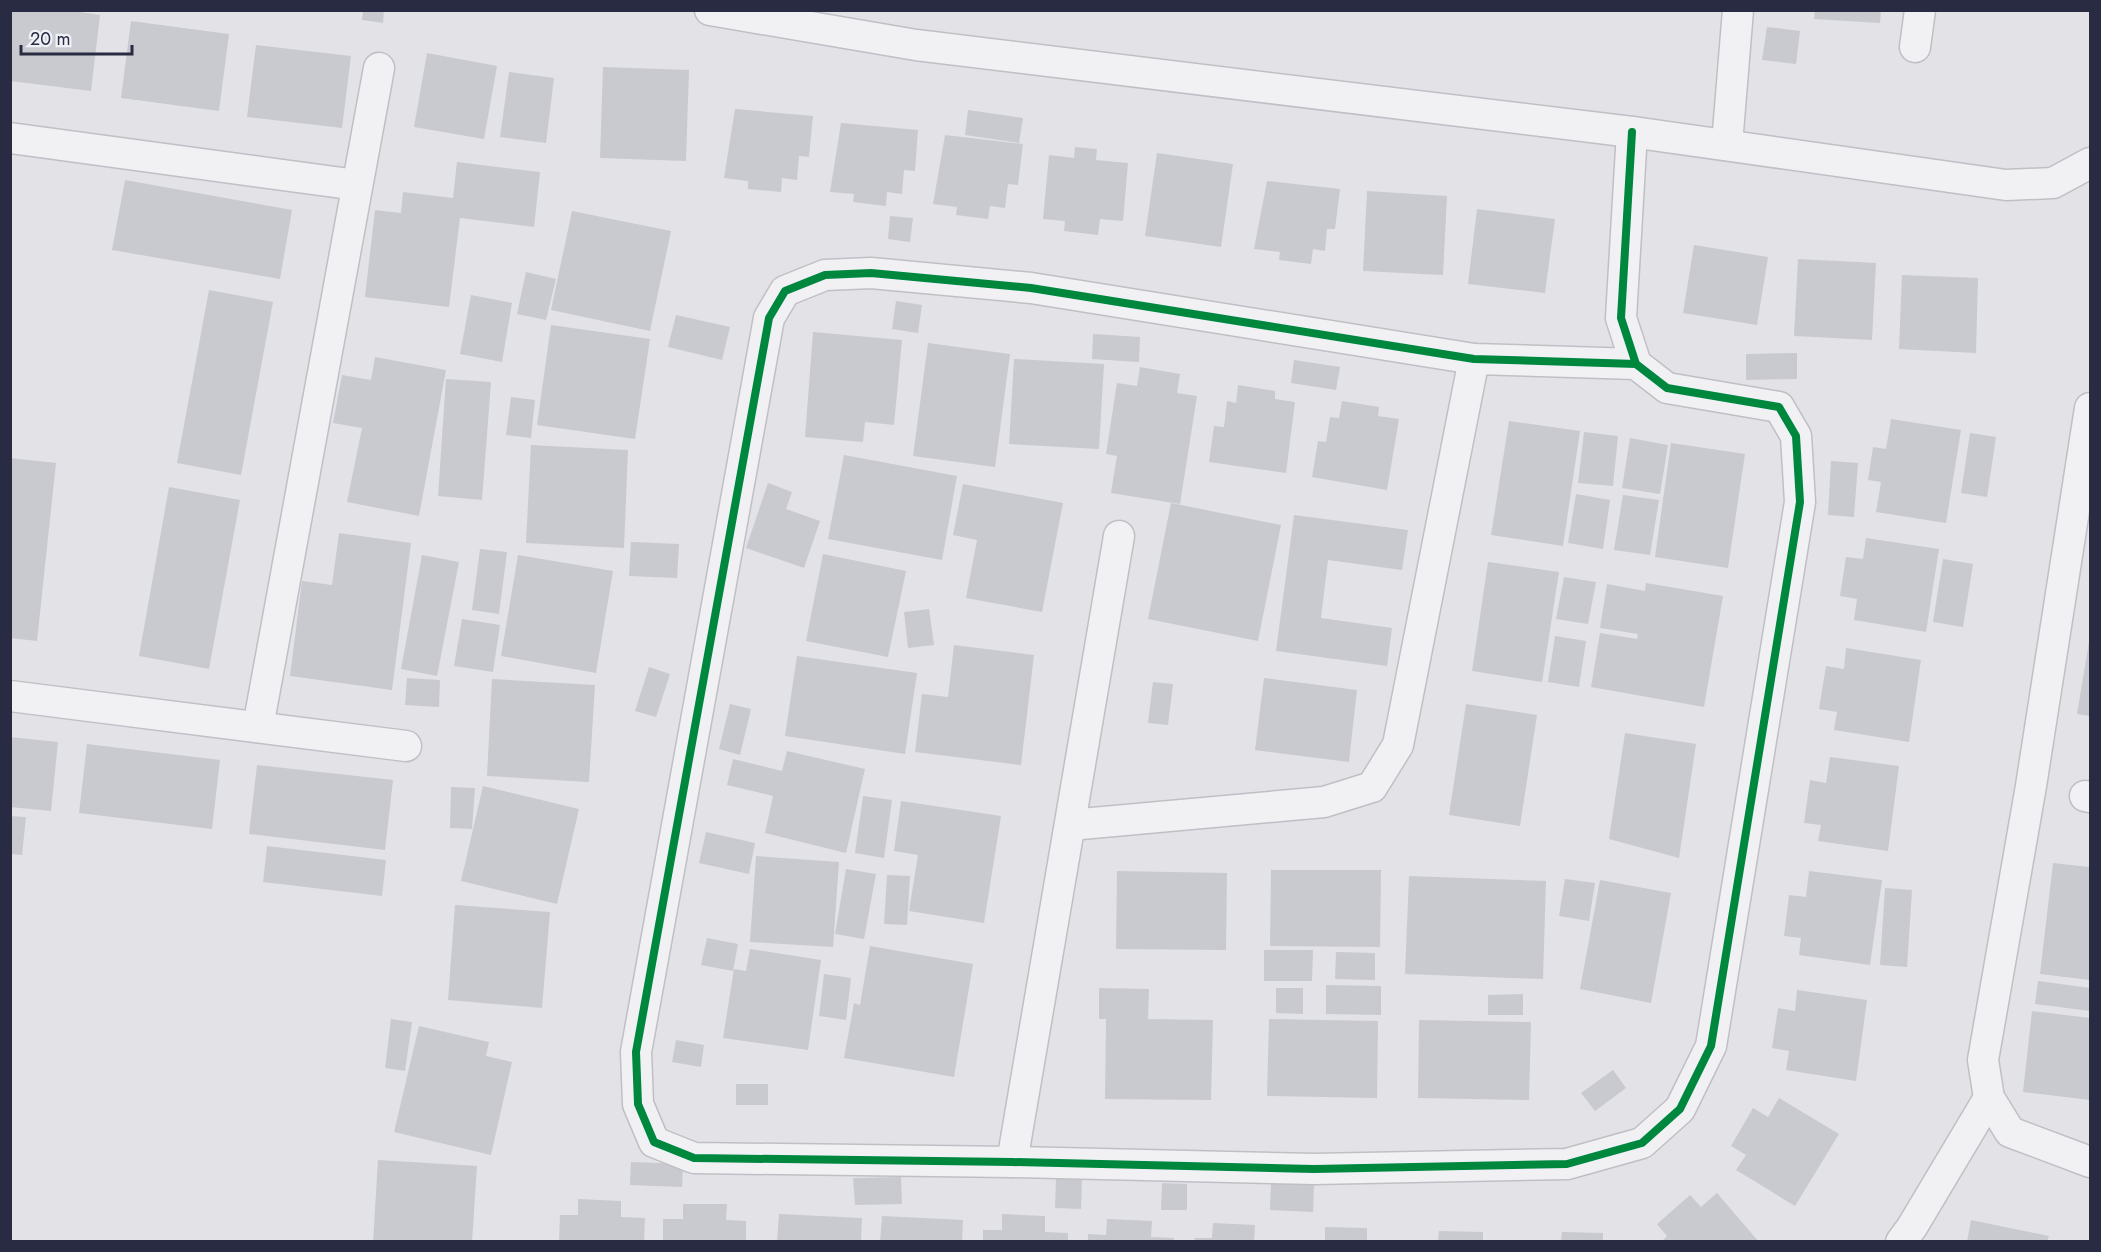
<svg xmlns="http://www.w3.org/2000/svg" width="2101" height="1252" font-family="Jost,sans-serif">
	<rect width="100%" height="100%" fill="#e2e2e7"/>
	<!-- building -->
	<g fill="#c9cacf">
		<polygon points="10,10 66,10 100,15 91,91 10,81"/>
		<polygon points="363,10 384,10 383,23 362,20"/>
		<polygon points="1815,10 1881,10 1880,23 1814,19"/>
		<polygon points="131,21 229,34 219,111 121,98"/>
		<polygon points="1767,27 1800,31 1796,64 1762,60"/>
		<polygon points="256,45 351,56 342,128 247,117"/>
		<polygon points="427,53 497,66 484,139 414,127"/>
		<polygon points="603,67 689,70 686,161 600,158"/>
		<polygon points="509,72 554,78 546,143 500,137"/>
		<polygon points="735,109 813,116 809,157 799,156 797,180 782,178 781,192 748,189 748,181 724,178"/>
		<polygon points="968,110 1023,118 1019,143 965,135"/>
		<polygon points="841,123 918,130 915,171 904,170 902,194 887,192 886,206 853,202 854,194 830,192"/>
		<polygon points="945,135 1023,144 1018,185 1008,184 1005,208 990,206 988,219 956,215 957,207 933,204"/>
		<polygon points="1075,147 1097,149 1096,160 1128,163 1123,221 1100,219 1098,235 1064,231 1065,221 1043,219 1049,155 1074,158"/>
		<polygon points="1157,153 1233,164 1221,247 1145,236"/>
		<polygon points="457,162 540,172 534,227 460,218 449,307 365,297 375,210 401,213 403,192 453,198"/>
		<polygon points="125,180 292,210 280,279 112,250"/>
		<polygon points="1267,181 1340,189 1335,229 1327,229 1325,251 1313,249 1311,264 1279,260 1280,252 1254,249"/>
		<polygon points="1367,191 1447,196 1443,275 1363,271"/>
		<polygon points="1477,209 1555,219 1545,293 1468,284"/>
		<polygon points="572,211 671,231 650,331 551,310"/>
		<polygon points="890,216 913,218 910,242 888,239"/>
		<polygon points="1694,245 1768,257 1757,325 1683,313"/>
		<polygon points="1798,259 1876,263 1872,340 1794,336"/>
		<polygon points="526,272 556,279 546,320 517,314"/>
		<polygon points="1902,275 1978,278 1976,353 1899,349"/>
		<polygon points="209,290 273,302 241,475 177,463"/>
		<polygon points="471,295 512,303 502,362 460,354"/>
		<polygon points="896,301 922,305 918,333 892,329"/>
		<polygon points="676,315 730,327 722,360 668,347"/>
		<polygon points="551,325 650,339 635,439 537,425"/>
		<polygon points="813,332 902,340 894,425 865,422 863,442 805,437"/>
		<polygon points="1093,334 1140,337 1139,362 1092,359"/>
		<polygon points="928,343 1010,354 995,467 913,456"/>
		<polygon points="1797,353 1797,379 1746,380 1746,354"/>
		<polygon points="375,357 446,370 419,516 347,502 362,428 333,423 342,375 371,380"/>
		<polygon points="1014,359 1104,364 1099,449 1009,444"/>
		<polygon points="1294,360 1340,367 1336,390 1291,383"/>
		<polygon points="1140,367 1180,374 1177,393 1197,396 1180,504 1111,493 1117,456 1106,454 1117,383 1137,386"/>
		<polygon points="446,379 491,382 482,500 438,496"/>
		<polygon points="1238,385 1275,391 1275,399 1295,402 1286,473 1209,462 1214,426 1224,427 1227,401 1236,403"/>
		<polygon points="511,397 535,400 531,438 506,435"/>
		<polygon points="1342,401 1379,407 1378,416 1399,419 1387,490 1312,477 1318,441 1326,442 1330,417 1339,418"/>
		<polygon points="1891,419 1961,430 1946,523 1876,512 1881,482 1868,480 1873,447 1886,449"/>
		<polygon points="1509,421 1580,431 1563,546 1491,535"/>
		<polygon points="1584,432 1618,436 1613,486 1578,483"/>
		<polygon points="1970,433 1996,437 1987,497 1961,493"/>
		<polygon points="1630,438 1668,445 1660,494 1622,488"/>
		<polygon points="1671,443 1745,454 1728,568 1655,557"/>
		<polygon points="531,445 628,450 624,548 526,543"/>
		<polygon points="844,455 957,476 942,560 828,539"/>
		<polygon points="10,458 56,463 37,641 10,638"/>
		<polygon points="1831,461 1858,463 1854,517 1828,515"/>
		<polygon points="768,483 792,492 786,509 820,521 804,568 746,548"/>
		<polygon points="963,484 1063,503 1042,612 966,598 977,540 953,535"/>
		<polygon points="169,487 240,500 209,669 139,656"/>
		<polygon points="1576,494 1610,500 1603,549 1568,543"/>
		<polygon points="1623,495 1659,500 1650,555 1614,550"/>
		<polygon points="1171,503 1281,525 1258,641 1148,619"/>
		<polygon points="1294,515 1408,530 1402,570 1328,560 1321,618 1392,628 1387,666 1276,651"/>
		<polygon points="339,533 411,543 392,690 290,676 302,581 332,585"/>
		<polygon points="1866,538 1939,549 1926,632 1854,620 1857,599 1840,596 1846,557 1863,559"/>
		<polygon points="631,542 679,544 677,578 629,576"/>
		<polygon points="480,549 507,552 499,614 472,610"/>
		<polygon points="823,554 906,571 888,657 806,641"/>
		<polygon points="422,555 459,562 437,676 401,669"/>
		<polygon points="518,555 613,571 596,673 501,656"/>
		<polygon points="1943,559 1973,564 1963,627 1933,622"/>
		<polygon points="1488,562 1559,572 1542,682 1472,671"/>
		<polygon points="1564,577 1596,582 1588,624 1556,619"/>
		<polygon points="1646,583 1723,596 1704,707 1591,687 1600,633 1637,639 1638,634 1600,628 1607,584 1645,591"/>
		<polygon points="929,609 934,645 908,648 904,612"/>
		<polygon points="462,619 500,625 493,672 454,666"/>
		<polygon points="1555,636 1586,641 1579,687 1548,682"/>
		<polygon points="2089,642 2090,642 2090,716 2077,714"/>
		<polygon points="954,645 1034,655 1021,765 915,752 922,694 948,697"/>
		<polygon points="1846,648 1921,660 1909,742 1834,730 1837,712 1819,709 1826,666 1844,669"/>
		<polygon points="797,656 917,673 905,754 785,736"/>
		<polygon points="649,667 670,674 656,717 635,711"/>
		<polygon points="407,678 440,680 439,707 405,705"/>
		<polygon points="1264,678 1357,690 1349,762 1255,750"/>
		<polygon points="492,679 595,685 589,782 487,776"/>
		<polygon points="1153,682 1173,684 1168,725 1148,723"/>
		<polygon points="730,704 751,709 740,755 719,749"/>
		<polygon points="1466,704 1537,715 1520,826 1449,815"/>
		<polygon points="1625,733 1696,744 1679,858 1609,839"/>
		<polygon points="10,737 58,742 51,811 10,807"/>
		<polygon points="87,744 220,760 212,829 79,813"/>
		<polygon points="787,751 865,769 846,853 765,833 773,796 727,785 733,759 782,771"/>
		<polygon points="1830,757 1899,766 1888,851 1818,841 1821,825 1804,823 1810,780 1826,783"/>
		<polygon points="257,765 393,780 385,850 249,834"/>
		<polygon points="483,786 579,809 557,904 461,881"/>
		<polygon points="451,787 475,788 472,829 450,828"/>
		<polygon points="863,796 892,800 884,858 855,853"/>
		<polygon points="901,801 1001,816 984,923 909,911 918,855 894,851"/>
		<polygon points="10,816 26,817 22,855 10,854"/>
		<polygon points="706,832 755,843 749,874 699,863"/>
		<polygon points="267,846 386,860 382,896 263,882"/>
		<polygon points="756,856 839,862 833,947 750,942"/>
		<polygon points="2053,863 2090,867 2090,980 2040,974"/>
		<polygon points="846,869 876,874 864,939 835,934"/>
		<polygon points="1271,870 1381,870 1380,947 1270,946"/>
		<polygon points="1117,871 1227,873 1226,950 1116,949"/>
		<polygon points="1809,871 1882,880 1870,965 1799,955 1801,938 1784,936 1789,895 1806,897"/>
		<polygon points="887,875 910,876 907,925 884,924"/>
		<polygon points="1409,876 1546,881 1543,979 1405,974"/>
		<polygon points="1565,879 1595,883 1589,921 1559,916"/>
		<polygon points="1600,880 1671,893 1651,1003 1580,989"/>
		<polygon points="1885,888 1912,890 1907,967 1880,965"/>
		<polygon points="455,905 550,912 542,1008 448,1000"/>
		<polygon points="707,938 738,944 733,971 701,965"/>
		<polygon points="870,946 973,964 954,1077 844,1058 854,1003 860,1005"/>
		<polygon points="750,949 821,960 808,1050 723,1038 734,969 746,971"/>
		<polygon points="1264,950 1313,950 1312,981 1264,981"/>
		<polygon points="1336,952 1375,953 1375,980 1335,979"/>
		<polygon points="824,974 851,978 846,1020 819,1016"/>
		<polygon points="2038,981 2090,988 2090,1011 2035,1004"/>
		<polygon points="1326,985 1381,986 1381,1015 1326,1014"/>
		<polygon points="1099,988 1149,989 1148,1019 1213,1020 1211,1100 1105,1099 1106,1019 1099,1019"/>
		<polygon points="1276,988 1303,988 1303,1014 1276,1013"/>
		<polygon points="1797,990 1867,1000 1856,1081 1786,1070 1789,1051 1772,1048 1778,1008 1795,1011"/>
		<polygon points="1523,994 1523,1015 1488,1015 1488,995"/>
		<polygon points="2032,1011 2090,1018 2090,1100 2023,1092"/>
		<polygon points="391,1019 412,1022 405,1071 385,1068"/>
		<polygon points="1269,1019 1378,1021 1377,1098 1267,1096"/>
		<polygon points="1419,1020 1531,1022 1529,1100 1418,1098"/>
		<polygon points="419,1026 489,1042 486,1056 512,1062 491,1155 394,1132"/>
		<polygon points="676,1040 704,1045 701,1067 672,1062"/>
		<polygon points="1613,1070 1626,1088 1595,1111 1581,1093"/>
		<rect x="736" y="1084" width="32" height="21"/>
		<polygon points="1779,1098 1839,1134 1795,1206 1736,1170 1746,1155 1731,1146 1753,1108 1768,1117"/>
		<polygon points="378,1160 477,1166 472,1242 373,1242"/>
		<polygon points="631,1162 683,1164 682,1187 630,1185"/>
		<polygon points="901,1177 902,1204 855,1205 853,1178"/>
		<polygon points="1056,1179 1082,1180 1081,1209 1055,1208"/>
		<polygon points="1162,1183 1187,1184 1187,1210 1161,1210"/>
		<polygon points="1271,1183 1314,1185 1313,1212 1270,1210"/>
		<polygon points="1717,1193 1759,1242 1661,1242 1667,1236 1657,1224 1690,1195 1701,1207"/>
		<polygon points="578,1199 621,1201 621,1217 645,1218 644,1242 559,1242 560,1215 578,1215"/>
		<polygon points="683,1204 727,1204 726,1220 746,1221 746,1242 663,1242 663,1219 683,1219"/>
		<polygon points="779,1214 862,1218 861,1242 777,1242"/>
		<polygon points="1002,1214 1045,1216 1045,1232 1068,1233 1068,1242 983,1242 983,1230 1002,1230"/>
		<polygon points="882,1216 963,1220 962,1242 880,1242"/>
		<polygon points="1107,1219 1152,1221 1151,1237 1174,1238 1174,1242 1088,1242 1088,1234 1106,1235"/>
		<polygon points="1971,1220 2049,1236 2047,1242 1967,1242"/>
		<polygon points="1213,1223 1255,1225 1254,1242 1194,1242 1195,1238 1212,1238"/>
		<polygon points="1325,1227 1367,1228 1367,1242 1325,1242"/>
		<polygon points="1439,1231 1483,1232 1483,1242 1438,1242"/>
		<polygon points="1562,1232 1603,1233 1603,1242 1561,1242"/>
	</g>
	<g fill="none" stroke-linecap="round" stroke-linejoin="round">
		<!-- street casing -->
		<g stroke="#bfbfc5" stroke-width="33">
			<g id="street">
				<polyline points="710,10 916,45 1632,132 2006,185 2053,183 2090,163"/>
				<polyline points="1915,47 1920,10"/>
				<polyline points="1632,132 1621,318 1636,364 1667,388 1779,407 1796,436 1800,502 1711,1046 1680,1109 1642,1143 1567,1164 1314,1169 1012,1162 694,1158 654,1142 638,1104 636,1052 769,318 785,291 825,275 871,273 1031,288 1474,359 1636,364"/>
				<polyline points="10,138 357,185"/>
				<polyline points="1727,144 1738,10"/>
				<polyline points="2090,408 2031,786 1983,1060 1989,1098 2010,1132 2090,1162"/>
				<polyline points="10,696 406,746"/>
				<polyline points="258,727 379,68"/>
				<polyline points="2085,796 2090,797"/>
				<polyline points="1070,825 1324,802 1372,787 1398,745 1474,359"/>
				<polyline points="1012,1162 1119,536"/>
				<polyline points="1901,1242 1912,1227 1989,1098"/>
			</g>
		</g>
		<!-- street -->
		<use href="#street" stroke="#f1f1f4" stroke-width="30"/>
		<!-- cycleway casing -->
		<g stroke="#eff1f7" stroke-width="11">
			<polyline id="cycleway" points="1632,132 1621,318 1636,364 1667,388 1779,407 1796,436 1800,502 1711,1046 1680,1109 1642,1143 1567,1164 1314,1169 1012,1162 694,1158 654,1142 638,1104 636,1052 769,318 785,291 825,275 871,273 1031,288 1474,359 1636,364"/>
		</g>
		<!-- cycleway -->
		<use href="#cycleway" stroke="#00873e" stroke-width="8"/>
	</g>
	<!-- border -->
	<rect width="2101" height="1252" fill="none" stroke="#282b41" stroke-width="24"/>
	<!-- scale -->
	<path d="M21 45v9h111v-9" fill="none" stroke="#282b41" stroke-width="3"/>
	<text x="30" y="45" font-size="18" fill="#282b41" stroke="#eff1f7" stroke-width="4.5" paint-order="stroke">20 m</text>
</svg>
